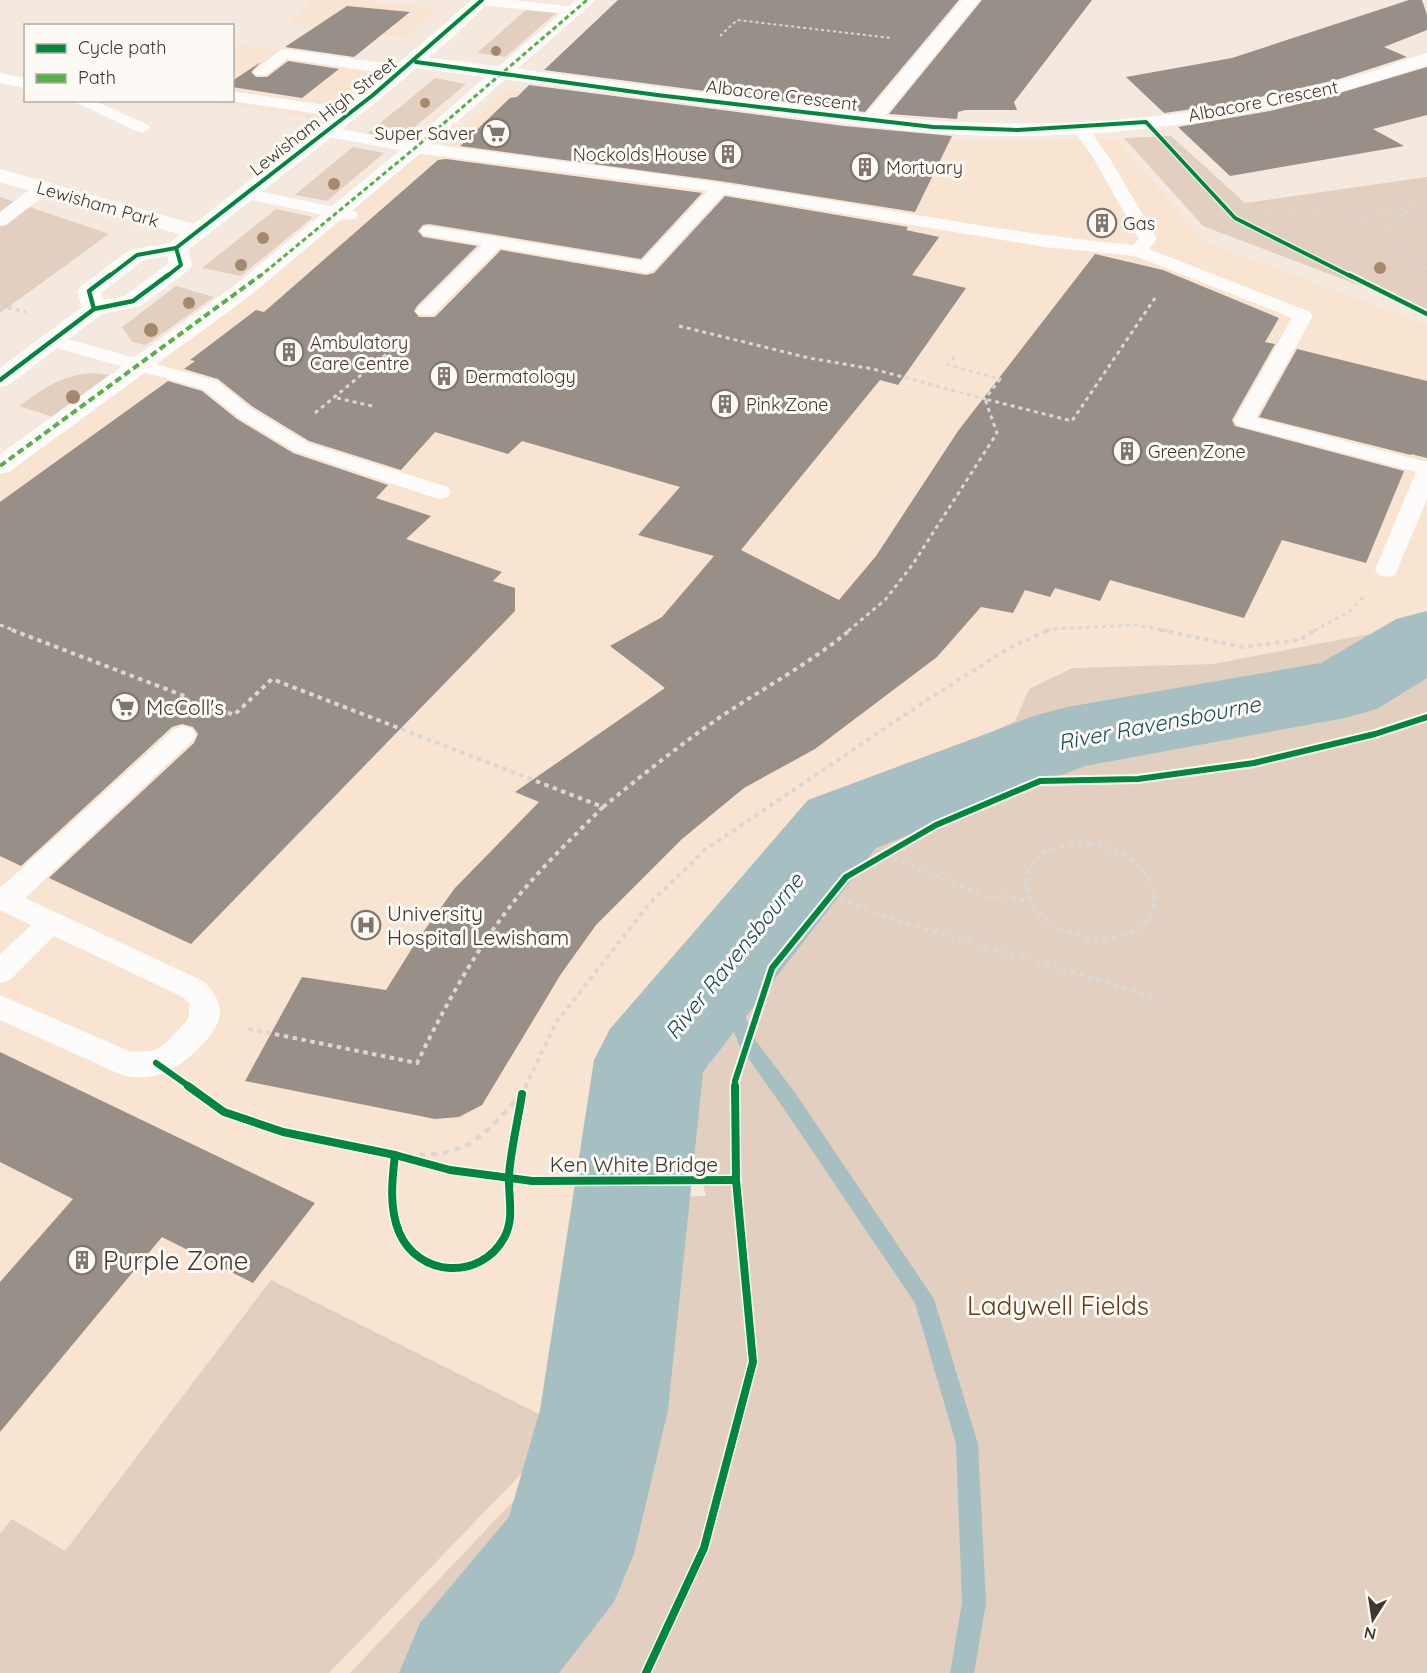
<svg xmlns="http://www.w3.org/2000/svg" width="1427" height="1673" font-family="Quicksand,sans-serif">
	<rect width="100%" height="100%" fill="#f5e9df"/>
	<!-- built -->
	<g fill="#f9e4d2">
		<polygon points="313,0 353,0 437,8 404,38 288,23"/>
		<polygon points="233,44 353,59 383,64 316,119 208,101 232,100"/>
		<polygon points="509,89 968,142 1117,139 1204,242 1427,325 1427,623 1213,664 1071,667 1029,689 1018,723 841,802 624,1049 540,1478 351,1673 0,1673 0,474 255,292 421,153 577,163 443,146"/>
	</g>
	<!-- green -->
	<g fill="#e2cfbf">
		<polygon points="526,10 556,13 505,57 477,53"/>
		<polygon points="435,78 466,84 399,140 367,134"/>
		<polygon points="1171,136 1245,203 1427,177 1427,311 1203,226 1124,138"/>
		<polygon points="353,147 384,153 327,201 295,195"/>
		<polygon points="0,197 109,234 0,313"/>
		<polygon points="276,209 313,217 241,276 202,268"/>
		<polygon points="176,286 214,297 146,345 132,342 122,327"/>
		<path d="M92,373l17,2 -56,42 -34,-11c26,-18 40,-30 73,-33z"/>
		<polygon points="1427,623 1427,1673 350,1673 539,1474 603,1199 706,1196 696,1159 650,1145 630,1130 623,1107 622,1048 837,805 1015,721 1029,689 1072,668 1213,664"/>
		<polygon points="271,1280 541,1415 525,1470 329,1673 0,1673 0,1534 12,1519 65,1551"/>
	</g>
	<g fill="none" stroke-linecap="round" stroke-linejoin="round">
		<!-- stream -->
		<polygon fill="#a6bfc3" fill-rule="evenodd" points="721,966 727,968 730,973 753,1037 796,1094 934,1299 978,1444 986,1603 974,1673 950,1673 962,1603 956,1444 915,1303 782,1106 739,1045 712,973 715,968"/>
		<!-- river -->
		<polygon fill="#a6bfc3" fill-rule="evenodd" points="1427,611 1427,678 1377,709 1345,718 1085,766 876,848 703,1072 668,1410 634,1554 614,1602 559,1673 399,1673 420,1623 509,1517 540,1410 594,1060 610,1029 808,800 1034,716 1067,707 1321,663 1396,619"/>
	</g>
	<!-- building -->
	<g fill="#988f88">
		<polygon points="618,0 959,0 865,112 544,70"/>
		<polygon points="982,0 1092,0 1014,102 1017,110 965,110 958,112 957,119 889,114"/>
		<polygon points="1409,0 1422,0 1427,15 1427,30 1384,47 1407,57 1336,80 1229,104 1164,113 1126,77 1232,58"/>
		<polygon points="347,6 410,12 354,57 285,47"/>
		<polygon points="288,61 339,69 302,98 232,87 232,81 261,62 251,72 256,77 267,77"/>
		<polygon points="1427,67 1427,115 1373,129 1404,146 1230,176 1178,127 1270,111 1323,98"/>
		<polygon points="529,85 844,126 952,136 915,212 720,181 460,146 510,98 517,97"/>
		<polygon points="446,159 702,193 641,259 429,224 423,225 418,231 423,237 477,246 417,306 414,311 419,317 435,317 501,250 646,275 654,273 725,196 908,227 906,230 939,237 912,275 966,288 898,385 880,380 741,550 839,600 876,556 958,431 1095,254 1163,270 1279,318 1265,342 1275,344 1232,420 1235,426 1404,471 1366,563 1282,540 1244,618 1110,580 1100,601 1055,588 1050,597 1025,590 1013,613 981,607 937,657 815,749 744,788 682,839 596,925 561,974 482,1105 459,1117 435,1119 245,1081 302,977 386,990 416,942 455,888 539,802 515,792 665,688 610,646 662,617 714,556 638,535 680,487 522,441 508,454 435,432 401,470 309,441 253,407 218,379 184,369 195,361 190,360 256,310 264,312 438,160"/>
		<polygon points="1297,349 1427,381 1427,458 1411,454 1411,455 1259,417"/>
		<polygon points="168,381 202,391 237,419 293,453 388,485 376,498 431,516 406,539 502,572 493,581 515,588 515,611 191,944 49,878 194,743 198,734 193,727 182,724 172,727 21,866 0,856 0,502"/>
		<polygon points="0,1052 315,1203 253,1283 162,1237 0,1432 0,1282 73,1199 0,1162"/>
	</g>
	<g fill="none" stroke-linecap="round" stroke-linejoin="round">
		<!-- path-far3 -->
		<g stroke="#dbd7d4" stroke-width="2" stroke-dasharray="3 3" stroke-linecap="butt">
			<polyline points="720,36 737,20 891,38"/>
			<polyline points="1222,206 1357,219 1427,202"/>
			<polyline points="1411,207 1384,230 1427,270"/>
		</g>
		<!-- path-far2 -->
		<g stroke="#dbd7d4" stroke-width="3" stroke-dasharray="4 4" stroke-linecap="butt">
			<polyline points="0,306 26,312"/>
			<polyline points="679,326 809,358 873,369 985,399 1000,379 948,365 956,355"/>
			<polyline points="337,398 372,406"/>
			<polyline points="315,413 406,338"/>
			<polyline points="0,625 16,631"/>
			<polyline points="848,631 885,600 913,564 997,433 985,399 1072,421 1155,298"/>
			<polyline points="1046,631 1051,629 1137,625 1167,631"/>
			<polyline points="1314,631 1350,611 1363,597"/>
		</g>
		<!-- path-far1 -->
		<g stroke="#dbd7d4" stroke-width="4" stroke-dasharray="4.5 4.5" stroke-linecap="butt">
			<polyline points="12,630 187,697"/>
			<polyline points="1160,630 1243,647 1298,640 1316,630"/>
			<path d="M211,706l23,9 38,-36 331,128c-28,28 -57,56 -83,87 -42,51 -74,110 -103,169l-172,-35"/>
			<path d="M603,807c37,-30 74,-60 113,-87 45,-31 92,-55 134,-90"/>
			<path d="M1088,843c14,3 27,6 39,13 21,12 38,45 19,66 -26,28 -86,17 -108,-10 -18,-24 -17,-50 14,-63 10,-4 25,-4 36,-6z"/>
			<polyline points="885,854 987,897 1004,896 1028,901"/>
			<polyline points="831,895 889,918 1156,997"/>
			<polyline points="525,1087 557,1021 650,903 706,849 921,704 1009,648 1049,630"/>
		</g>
		<!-- path -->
		<path stroke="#dbd7d4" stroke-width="4.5" stroke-dasharray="6 6" stroke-linecap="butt" d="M395,1155c73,2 79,-10 127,-61l4,-8"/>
		<!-- service -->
		<g fill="#fefcfa" fill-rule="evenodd">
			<polygon points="474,0 513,0 575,7 582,11 575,15 481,5 476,4"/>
			<polygon points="284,49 404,66 412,71 404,76 287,59 266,75 256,75 253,72 256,69 279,51"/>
			<polygon points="0,73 26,78 26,88 0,83"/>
			<polygon points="232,91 351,109 359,114 351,119 232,101"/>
			<polygon points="71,100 93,100 148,125 150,128 142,133 136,131"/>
			<path d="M1080,122l6,2 24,35 47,80 -8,10 161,63 3,4 -57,102 171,44v37l-32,76 -8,2 -8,-2 -4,-5 41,-98 -179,-47 -3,-4 58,-103 -157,-62 -90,-9 -321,-53 -71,77 -7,2 -146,-25 -67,67h-14l-3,-4 3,-4 63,-62 -59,-10 -3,-4 3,-4 6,-1 213,35 65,-70 -292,-38 -86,-16 -8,-5 8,-5c130,24 261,36 391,56 138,20 274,49 413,62l6,-6 -45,-80 -22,-32z"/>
			<polygon points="43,183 49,184 52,188 49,192 6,225 0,226 0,212 37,184"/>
			<polygon points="248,189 349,210 355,211 358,215 355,219 349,220 242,198 239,194 242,190"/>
			<polygon points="53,335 217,381 252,409 308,443 448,487 451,492 448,497 440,499 432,497 294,451 238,417 203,389 46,345 43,341 46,337"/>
			<path d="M183,726l9,3 4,6 -4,6 -167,157 178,83c16,15 24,32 9,52 -20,26 -50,51 -85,43 -16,-4 -32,-14 -47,-20 -27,-12 -53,-24 -80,-36v-25l131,57 21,-1 13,-7 23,-25 2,-15 -7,-7 -129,-61 -44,44 -10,3v-29l31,-29 -31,-15v-22l174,-159z"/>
		</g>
		<!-- pedestrian -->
		<polygon fill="#fefcfa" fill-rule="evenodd" points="576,0 596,0 422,152 247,298 9,472 0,474 0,454 231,288 408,144"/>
		<!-- minor -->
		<g fill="#fefcfa" fill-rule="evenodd">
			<path d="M962,0h18l-95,116c131,14 264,9 393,-20 32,-7 62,-15 93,-24 19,-6 37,-14 56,-19v12c-138,47 -283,73 -429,71 -82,-1 -164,-14 -245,-24 -113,-15 -225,-30 -337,-44l-7,-2 -2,-4 2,-4 7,-2 450,58z"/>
			<polygon points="0,169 204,227 207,232 204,237 196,239 0,182"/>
		</g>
		<!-- trunk -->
		<path fill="#fefcfa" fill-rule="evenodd" d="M472,0h19l-38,37 -73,62 -192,151 4,15 -3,5 -48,36 -39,8 -93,71 -9,2v-19l82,-61 -5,-16 4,-5 48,-36 40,-7 197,-152zM167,256l2,7 -44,33 -22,4 -2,-7 43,-33z"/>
		<!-- quiet-far1 -->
		<polyline stroke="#57b246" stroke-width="3" stroke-dasharray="5 3" stroke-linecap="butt" points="259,277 415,148 587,0"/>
		<!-- quiet -->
		<polyline stroke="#57b246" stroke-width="4" stroke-dasharray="7 4" stroke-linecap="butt" points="0,466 261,275"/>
		<!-- cycleway-far3 casing -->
		<g stroke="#fdf9f5" stroke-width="6">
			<g id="cycleway-far3">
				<polyline points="416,62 657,95 933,127 1018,130 1146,122 1235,218 1352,277"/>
				<polyline points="108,277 137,255 176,248 373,95 482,0"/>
				<polyline points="166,277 181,265 176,248"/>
			</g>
		</g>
		<!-- cycleway-far2 casing -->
		<g stroke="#fdf9f5" stroke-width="8">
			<g id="cycleway-far2">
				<polyline points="1349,275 1427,314"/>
				<polyline points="94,309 89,291 110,275"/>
				<polyline points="0,380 94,309 133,301 168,275"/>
			</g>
		</g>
		<!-- cycleway-far1 casing -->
		<g stroke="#fdf9f5" stroke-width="10">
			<g id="cycleway-far1">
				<polyline points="156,1063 190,1087"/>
				<polyline points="735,1087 735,1081 772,968 846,877 936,825 1040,781 1138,779 1254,763 1375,734 1427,717"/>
			</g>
		</g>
		<!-- cycleway casing -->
		<g stroke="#fdf9f5" stroke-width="11">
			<g id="cycleway">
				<polyline points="188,1086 224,1112 283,1132 395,1155 450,1170 532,1181 736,1180"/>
				<path d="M395,1155c-3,25 -6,53 4,77 19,45 81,49 105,6 11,-20 4,-41 5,-63 2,-27 9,-54 13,-81"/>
				<polyline points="646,1673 704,1548 753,1362 736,1180 735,1086"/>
			</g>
		</g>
		<!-- cycleway-far3 -->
		<use href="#cycleway-far3" stroke="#00873e" stroke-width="4"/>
		<!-- cycleway-far2 -->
		<use href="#cycleway-far2" stroke="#00873e" stroke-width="4.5"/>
		<!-- cycleway-far1 -->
		<use href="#cycleway-far1" stroke="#00873e" stroke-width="6"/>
		<!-- cycleway -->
		<use href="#cycleway" stroke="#00873e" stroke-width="8"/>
	</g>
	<!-- trees -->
	<g fill="#a4896f">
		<circle cx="496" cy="51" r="5"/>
		<circle cx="425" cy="103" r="5"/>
		<circle cx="334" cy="184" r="6"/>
		<circle cx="263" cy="238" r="6"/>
		<circle cx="241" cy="265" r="6"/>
		<circle cx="1380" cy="268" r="6"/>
		<circle cx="189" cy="303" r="6"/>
		<circle cx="151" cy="330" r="7"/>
		<circle cx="73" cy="397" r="7"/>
	</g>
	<!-- icons -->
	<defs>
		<g id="supermarket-ring" transform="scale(1.5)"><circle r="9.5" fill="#fdf9f5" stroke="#7f756d" stroke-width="1.5"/><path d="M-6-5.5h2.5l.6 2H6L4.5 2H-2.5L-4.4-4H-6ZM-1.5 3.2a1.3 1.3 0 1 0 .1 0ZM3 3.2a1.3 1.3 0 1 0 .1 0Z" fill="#7f756d"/></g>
		<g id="building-ring" transform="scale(1.5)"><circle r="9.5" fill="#fdf9f5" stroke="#7f756d" stroke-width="1.5"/><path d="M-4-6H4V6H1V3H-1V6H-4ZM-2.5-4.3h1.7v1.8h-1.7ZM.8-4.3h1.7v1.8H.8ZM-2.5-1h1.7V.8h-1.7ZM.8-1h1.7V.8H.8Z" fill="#7f756d"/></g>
		<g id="hospital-ring" transform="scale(1.5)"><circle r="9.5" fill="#fdf9f5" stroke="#7f756d" stroke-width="1.5"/><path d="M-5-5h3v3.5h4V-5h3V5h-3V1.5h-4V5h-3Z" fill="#7f756d"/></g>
	</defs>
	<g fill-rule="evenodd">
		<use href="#supermarket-ring" x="496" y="133"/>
		<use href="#building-ring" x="728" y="154"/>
		<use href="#building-ring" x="865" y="167"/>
		<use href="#building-ring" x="1102" y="223"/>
		<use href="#building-ring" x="289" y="352"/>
		<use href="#building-ring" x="444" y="376"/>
		<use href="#building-ring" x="725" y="404"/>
		<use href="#building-ring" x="1127" y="451"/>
		<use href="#supermarket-ring" x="125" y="707"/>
		<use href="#hospital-ring" x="366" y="925"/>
		<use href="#building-ring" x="82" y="1260"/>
	</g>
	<g text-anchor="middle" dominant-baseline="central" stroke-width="6" stroke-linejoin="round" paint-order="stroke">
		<!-- far-street labels -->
		<g font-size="18" fill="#3f362f" stroke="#fdf9f5">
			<text transform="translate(782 95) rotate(7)">Albacore Crescent</text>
			<text transform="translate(1263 101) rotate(-11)">Albacore Crescent</text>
			<text transform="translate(323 116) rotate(-38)">Lewisham High Street</text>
			<text transform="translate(98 204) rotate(16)">Lewisham Park</text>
		</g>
		<!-- far-poi labels -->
		<g font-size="18" fill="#3f362f" stroke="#fdf9f5" text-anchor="start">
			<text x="475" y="133" text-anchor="end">Super Saver</text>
			<text x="707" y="154" text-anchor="end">Nockolds House</text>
			<text x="886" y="167">Mortuary</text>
			<text x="1123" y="223">Gas</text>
			<text x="310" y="342">Ambulatory<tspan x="310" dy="21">Care Centre</tspan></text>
			<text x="465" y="376">Dermatology</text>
			<text x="746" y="404">Pink Zone</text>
			<text x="1148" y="451">Green Zone</text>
		</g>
		<!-- poi labels -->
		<g font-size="21" fill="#3f362f" stroke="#fdf9f5" text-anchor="start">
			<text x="146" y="707">McColl's</text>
			<text x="387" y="913">University<tspan x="387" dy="24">Hospital Lewisham</tspan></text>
		</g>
		<!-- street labels -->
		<g font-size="21" fill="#3f362f" stroke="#fdf9f5">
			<text x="634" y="1164">Ken White Bridge</text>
		</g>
		<!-- water labels -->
		<g font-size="22" font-style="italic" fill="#144d59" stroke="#fdf9f5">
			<text transform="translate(1159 723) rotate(-11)">River Ravensbourne</text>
			<text transform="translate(734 956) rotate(-51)">River Ravensbourne</text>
		</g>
		<!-- near-poi labels -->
		<g font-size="26" fill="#3f362f" stroke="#fdf9f5" text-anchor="start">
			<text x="103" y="1260">Purple Zone</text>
		</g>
		<!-- near-park labels -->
		<g font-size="26" fill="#623a14" stroke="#fdf9f5">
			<text x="1058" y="1305">Ladywell Fields</text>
		</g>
	</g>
	<!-- legend -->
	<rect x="24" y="24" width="210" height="78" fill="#fdf9f5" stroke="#b1aba6" stroke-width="1.5"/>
	<rect x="36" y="44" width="30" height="9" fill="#00873e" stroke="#b1aba6" stroke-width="1.5"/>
	<text x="78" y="54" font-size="18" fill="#3f362f">Cycle path</text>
	<rect x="36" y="74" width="30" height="9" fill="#57b246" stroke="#b1aba6" stroke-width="1.5"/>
	<text x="78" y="84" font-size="18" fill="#3f362f">Path</text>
	<!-- north arrow -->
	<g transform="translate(1373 1619) rotate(192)" stroke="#fdf9f5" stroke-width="4.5" paint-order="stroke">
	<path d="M0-4.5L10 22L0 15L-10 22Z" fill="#3f362f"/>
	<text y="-9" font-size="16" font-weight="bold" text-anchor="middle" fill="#3f362f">N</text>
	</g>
</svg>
